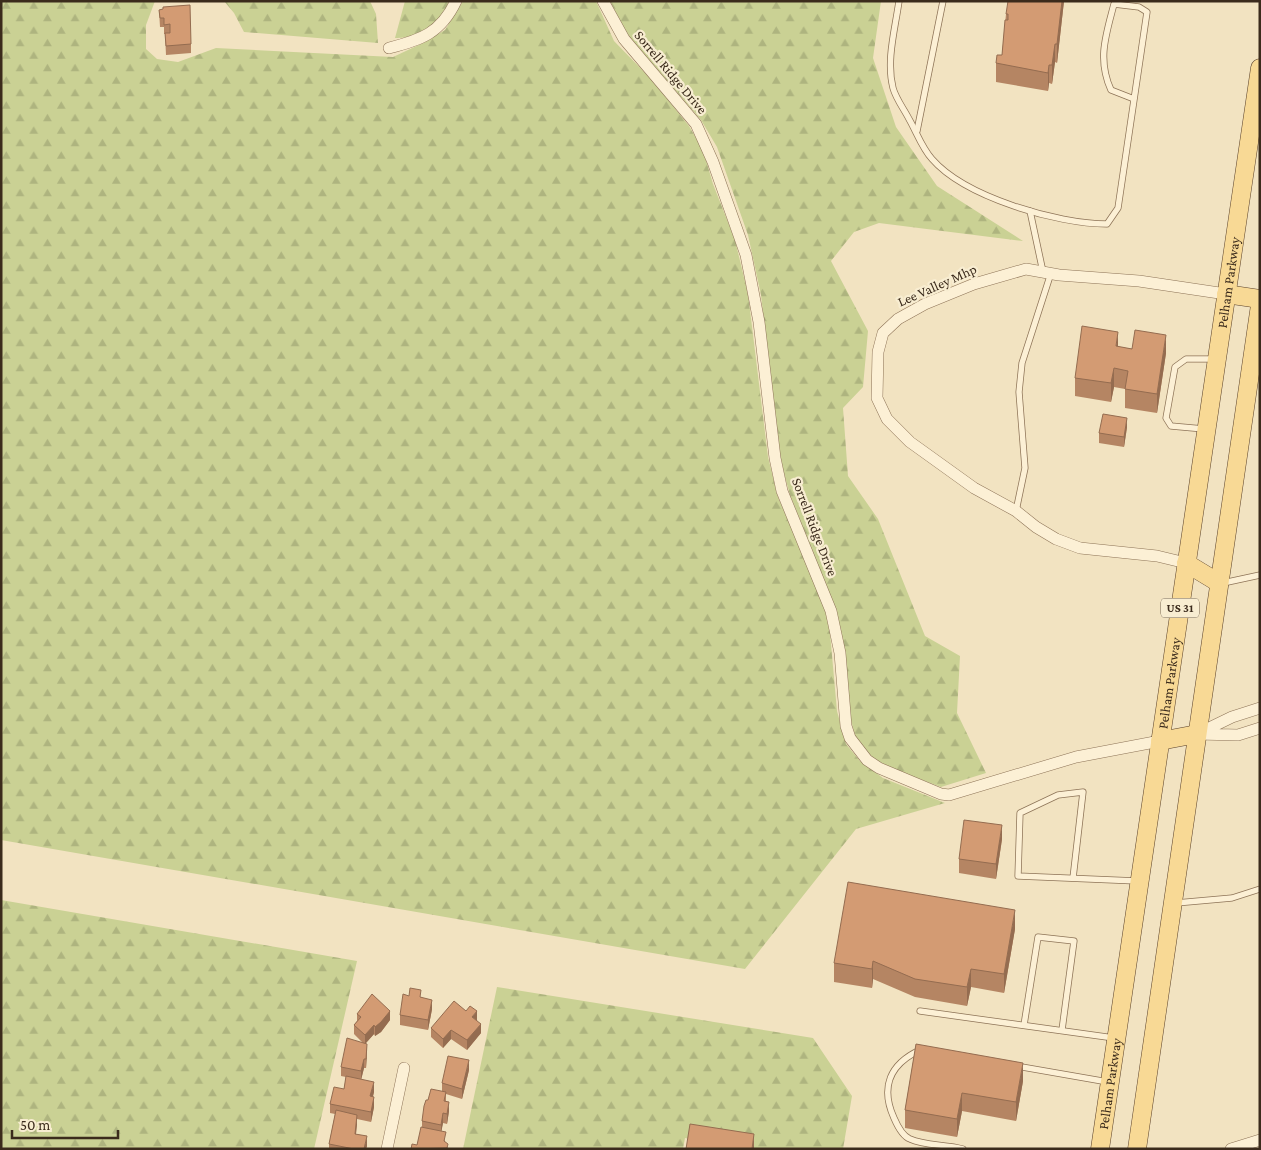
<svg xmlns="http://www.w3.org/2000/svg" width="1261" height="1150" font-family="'Crimson Pro',serif">
	<defs>
		<pattern id="forest-firs" width="22" height="20" patternUnits="userSpaceOnUse" patternTransform="scale(1.25)"><rect width="22" height="20" fill="#cad194"/><path d="M5 1l3.5 6h-7zM16 11l3.5 6h-7z" fill="#aeb47f"/></pattern>
	</defs>
	<rect width="100%" height="100%" fill="#f2e3c1"/>
	<!-- forest -->
	<g fill="url(#forest-firs)">
		<polygon points="1,1 155,1 146,25 146,49 157,59 178,62 216,48 393,57 423,43 445,30 463,1 596,1 614,41 652,80 689,126 703,150 713,184 735,240 748,294 768,457 778,497 819,591 829,622 837,711 846,744 860,761 883,778 945,803 856,829 745,969 1,840"/>
		<polygon points="224,1 370,1 376,14 378,43 244,32 234,13"/>
		<path d="M405,1h44c-8,23 -31,38 -54,37z"/>
		<polygon points="610,1 881,1 873,58 896,127 937,186 1023,241 879,223 854,232 831,261 868,331 863,387 843,408 848,476 878,519 925,636 960,656 957,713 986,773 941,787 898,771 872,758 856,739 848,709 828,590 790,495 779,456 761,295 748,235 717,147 701,120 626,33"/>
		<polygon points="1,900 357,961 314,1149 1,1149"/>
		<polygon points="497,987 813,1038 852,1096 843,1149 741,1149 685,1138 683,1149 463,1149"/>
	</g>
	<g fill="none" stroke-linecap="round" stroke-linejoin="round">
		<!-- lane casing -->
		<g stroke="#8d7357" stroke-width="7">
			<g id="lane">
				<path d="M899,1c-4,29 -13,59 -6,87 3,11 11,21 16,31 7,12 13,29 23,40 33,38 125,65 175,65l11,-16 29,-196 -8,-5 -25,-3c-8,31 -17,55 -3,86l23,9"/>
				<polyline points="917,131 943,1"/>
				<polyline points="1030,211 1043,272"/>
				<polyline points="1204,429 1171,426 1166,418 1175,367 1186,359 1215,359"/>
				<polyline points="1016,511 1025,468 1019,392 1022,363 1051,273"/>
				<polyline points="1223,583 1260,575"/>
				<polyline points="1073,878 1083,792 1058,795 1020,813 1018,876 1137,881"/>
				<polyline points="1176,903 1232,898 1260,889"/>
				<polyline points="920,1011 1114,1038"/>
				<polyline points="1024,1025 1038,937 1074,941 1062,1030"/>
				<path d="M920,1050c-30,14 -40,37 -26,68 3,7 8,18 16,21 15,7 36,5 53,10"/>
				<polyline points="1016,1066 1108,1082"/>
			</g>
		</g>
		<!-- street casing -->
		<g stroke="#8d7357" stroke-width="12">
			<g id="street">
				<polyline points="603,1 624,39 696,124 713,162 746,255 759,322 775,458 782,491 831,611 840,653 846,726 850,738 867,760 879,768 941,794 949,795 1076,757 1160,741"/>
				<path d="M389,48c32,-8 52,-15 67,-47"/>
				<polyline points="1186,563 1157,556 1080,548 1056,539 1036,527 1016,511 974,488 910,442 887,419 877,398 878,352 883,333 898,319 925,304 974,284 1026,269 1059,275 1139,281 1226,294"/>
				<polyline points="1260,708 1232,717 1197,734 1238,735 1260,728"/>
				<polyline points="387,1149 404,1068"/>
				<polyline points="1231,1149 1260,1140"/>
			</g>
		</g>
		<!-- primary casing -->
		<g stroke="#5a412b" stroke-width="19">
			<g id="primary">
				<polyline points="1226,294 1260,299"/>
				<polyline points="1186,563 1219,583"/>
				<polyline points="1160,741 1197,734"/>
				<path id="s1" d="M1100,1149l160,-1081"/>
				<polyline points="1137,1149 1260,305"/>
			</g>
		</g>
		<!-- lane -->
		<use href="#lane" stroke="#fcf0d5" stroke-width="5.5"/>
		<!-- street -->
		<use href="#street" stroke="#fcf0d5" stroke-width="11"/>
		<!-- primary -->
		<use href="#primary" stroke="#f8d995" stroke-width="18"/>
	</g>
	<!-- wall -->
	<g fill="#b58563">
		<polygon points="1064,1 1057,63 1055,62 1052,84 1049,83 1048,91 996,82 996,63 1002,55 1006,14"/>
		<polygon points="159,10 191,44 191,53 166,55 165,34 164,34 164,27 160,27"/>
		<polygon points="1118,347 1166,353 1157,413 1125,408 1125,389 1114,387 1111,402 1075,396 1075,378"/>
		<polygon points="1127,427 1124,447 1099,443 1099,433"/>
		<polygon points="1259,616 1260,616 1260,637 1259,634"/>
		<polygon points="1002,839 996,879 959,873 959,859"/>
		<polygon points="1015,929 1004,993 971,987 967,1006 915,997 873,979 872,988 834,982 834,963"/>
		<polygon points="421,997 432,1009 428,1030 400,1025 400,1015"/>
		<polygon points="357,1014 390,1020 381,1032 375,1036 374,1034 366,1043 367,1053 366,1068 364,1068 361,1080 374,1092 373,1097 374,1107 371,1122 357,1119 356,1134 367,1146 366,1149 329,1149 329,1144 335,1114 330,1113 330,1104 344,1089 346,1077 341,1076 341,1067 363,1043 354,1034 354,1025 357,1021"/>
		<polygon points="477,1020 481,1033 467,1050 451,1039 443,1048 431,1037 431,1028"/>
		<polygon points="916,1044 1023,1081 1016,1121 962,1111 957,1137 905,1128 905,1110"/>
		<polygon points="469,1070 462,1099 446,1094 446,1101 449,1111 447,1124 443,1123 441,1131 448,1149 417,1145 422,1127 422,1121 428,1100 442,1091 442,1083"/>
	</g>
	<!-- shaded-wall -->
	<g fill="#946c50">
		<polygon points="1062,1 1064,1 1057,63 1057,44"/>
		<polygon points="1055,44 1055,62 1052,84 1052,65"/>
		<polygon points="1049,65 1049,83 1048,91 1048,73"/>
		<polygon points="1118,332 1118,350 1116,346"/>
		<polygon points="1166,335 1166,353 1157,413 1157,394"/>
		<polygon points="1114,368 1114,387 1111,402 1111,383"/>
		<polygon points="1127,418 1127,427 1124,447 1124,437"/>
		<polygon points="1002,825 1002,839 996,879 996,864"/>
		<polygon points="1015,910 1015,929 1004,993 1004,974"/>
		<polygon points="873,961 873,979 872,988 872,969"/>
		<polygon points="971,969 971,987 967,1006 967,987"/>
		<polygon points="432,1000 432,1009 428,1030 428,1020"/>
		<polygon points="390,1011 390,1020 381,1032 375,1036 375,1027"/>
		<polygon points="477,1011 477,1021 472,1017"/>
		<polygon points="481,1024 481,1033 467,1050 467,1040"/>
		<polygon points="374,1025 374,1034 365,1044 365,1035"/>
		<polygon points="451,1030 451,1039 443,1048 443,1039"/>
		<polygon points="367,1044 367,1053 366,1068 366,1059"/>
		<polygon points="364,1059 364,1068 361,1080 361,1071"/>
		<polygon points="469,1060 469,1070 462,1099 462,1089"/>
		<polygon points="1023,1063 1023,1081 1016,1121 1016,1102"/>
		<polygon points="374,1082 374,1092 370,1106 370,1096"/>
		<polygon points="962,1093 962,1111 957,1137 957,1119"/>
		<polygon points="374,1097 374,1107 371,1122 371,1112"/>
		<polygon points="449,1102 449,1111 447,1124 447,1114"/>
		<polygon points="443,1113 443,1123 441,1134 441,1125"/>
		<polygon points="357,1115 357,1124 355,1143 355,1134"/>
		<polygon points="754,1134 754,1149 752,1149"/>
		<polygon points="367,1136 367,1146 366,1149 364,1149"/>
	</g>
	<!-- building -->
	<g fill="#d39b73" stroke="#946c50">
		<polygon points="1008,1 1062,1 1057,44 1055,44 1052,65 1049,65 1048,73 996,63 997,55 1002,55 1005,20 1008,20 1008,14 1006,14"/>
		<polygon points="190,5 191,44 166,46 165,33 170,33 170,24 164,25 164,18 160,18 159,10 163,9 163,7"/>
		<polygon points="1082,326 1118,332 1116,346 1132,349 1135,330 1166,335 1157,394 1125,389 1128,371 1114,368 1111,383 1075,378"/>
		<polygon points="1103,414 1127,418 1124,437 1099,433"/>
		<polygon points="964,820 1002,825 996,864 959,859"/>
		<polygon points="848,882 1015,910 1004,974 971,969 967,987 915,979 873,961 872,969 834,963"/>
		<polygon points="410,988 421,990 420,997 432,1000 428,1020 400,1015 403,994 409,996"/>
		<polygon points="372,994 390,1011 381,1022 375,1027 374,1025 365,1035 354,1025 361,1017 357,1014"/>
		<polygon points="454,1001 466,1011 470,1006 477,1011 472,1017 481,1024 467,1040 451,1030 443,1039 431,1028"/>
		<polygon points="347,1038 367,1044 366,1059 364,1059 361,1071 341,1067"/>
		<polygon points="916,1044 1023,1063 1016,1102 962,1093 957,1119 905,1110"/>
		<polygon points="448,1056 469,1060 462,1089 442,1083"/>
		<polygon points="346,1076 374,1082 370,1096 374,1097 371,1112 330,1104 334,1087 344,1089"/>
		<polygon points="431,1089 446,1092 444,1101 449,1102 447,1114 443,1113 441,1125 422,1121 424,1106 426,1100 428,1100"/>
		<polygon points="336,1110 357,1115 355,1134 367,1136 364,1149 354,1149 329,1144"/>
		<polygon points="690,1124 754,1134 752,1149 686,1149"/>
		<polygon points="421,1127 446,1132 444,1141 448,1144 447,1148 411,1149 412,1144 417,1145"/>
	</g>
	<g text-anchor="middle" dominant-baseline="central" stroke-width="4.5" stroke-linejoin="round" paint-order="stroke">
		<!-- shield labels -->
		<rect fill="#f8edd1" stroke="#746552" stroke-width="1" x="1161" y="598.5" width="38" height="19" rx="4"/>
		<g font-size="12" font-weight="bold" fill="#3b2b1c">
			<text x="1180" y="608">US 31</text>
		</g>
		<!-- street labels -->
		<g font-size="14" fill="#3b2b1c" stroke="#f8edd1">
			<text transform="translate(671 72) rotate(50)">Sorrell Ridge Drive</text>
			<text stroke="none"><textPath href="#s1" startOffset="876">Pelham Parkway</textPath></text>
			<text transform="translate(937 285) rotate(-24)">Lee Valley Mhp</text>
			<text transform="translate(815 527) rotate(69)">Sorrell Ridge Drive</text>
			<text stroke="none"><textPath href="#s1" startOffset="471">Pelham Parkway</textPath></text>
			<text stroke="none"><textPath href="#s1" startOffset="66">Pelham Parkway</textPath></text>
		</g>
	</g>
	<!-- border -->
	<rect width="1261" height="1150" fill="none" stroke="#3b2b1c" stroke-width="5"/>
	<!-- scale -->
	<path d="M12 1130v8h106v-8" fill="none" stroke="#3b2b1c" stroke-width="2.5"/>
	<text x="20" y="1130" font-size="15" fill="#3b2b1c" stroke="#f8edd1" stroke-width="4" paint-order="stroke">50 m</text>
</svg>
